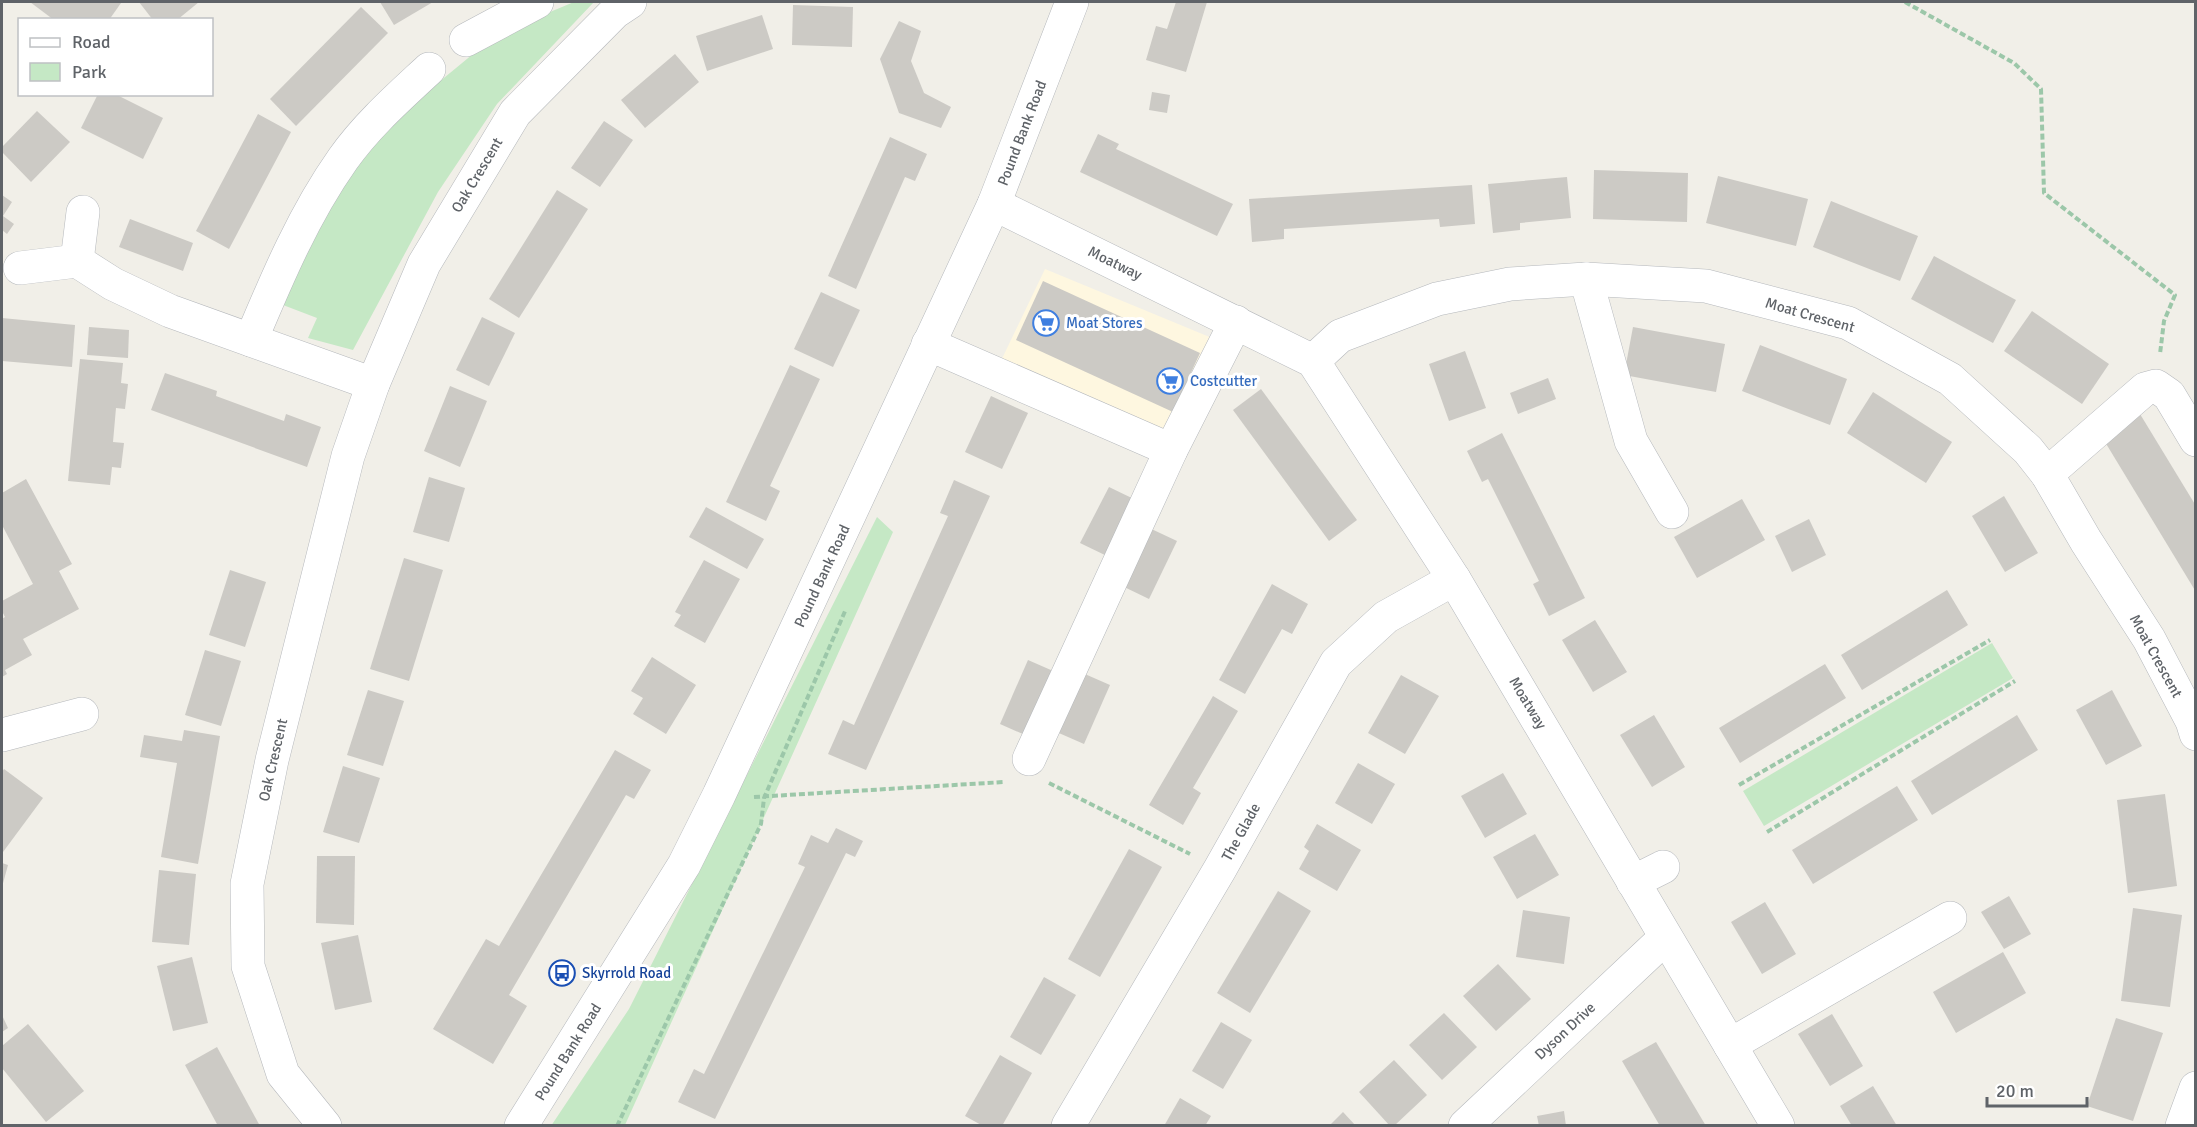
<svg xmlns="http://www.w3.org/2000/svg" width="2197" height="1127" font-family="Signika,sans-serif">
	<rect width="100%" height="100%" fill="#f1efe8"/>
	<!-- commercial -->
	<polygon fill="#fef7e0" points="1045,269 1212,338 1165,441 998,367"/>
	<!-- green -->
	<g fill="#c5e8c5">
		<polygon points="574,2 594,2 497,104 438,192 353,350 308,338 317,318 283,305 329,202 399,115 473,54 538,17"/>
		<polygon points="877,517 893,532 625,1125 551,1126 629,1009"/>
		<polygon points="1992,643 2013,678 1764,826 1743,791"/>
	</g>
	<!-- building -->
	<g fill="#cccac5">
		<polygon points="30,2 120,2 121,3 109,20 54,20"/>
		<polygon points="139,2 199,2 177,20 153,20"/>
		<polygon points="380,2 433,2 394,25"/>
		<polygon points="1176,2 1207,2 1186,72 1146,60 1156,26 1167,29"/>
		<polygon points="793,5 853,7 852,47 792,45"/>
		<polygon points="361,7 388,33 296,126 270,99"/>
		<polygon points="762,15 773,49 707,71 696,36"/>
		<polygon points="899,21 921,31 911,61 924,93 951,107 941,128 899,113 880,59"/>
		<polygon points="675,54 699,82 645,128 621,100"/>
		<polygon points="1152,92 1170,95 1167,113 1149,110"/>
		<polygon points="98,94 115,94 163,118 143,159 81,128"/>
		<polygon points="37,111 70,142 31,182 2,152 2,147"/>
		<polygon points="258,114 291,132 229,249 196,231"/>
		<polygon points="604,121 633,140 600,187 571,168"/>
		<polygon points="1098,134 1119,144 1116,149 1233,204 1217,236 1080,172"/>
		<polygon points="890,137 927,154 915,181 905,177 856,289 828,276"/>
		<polygon points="1594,170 1688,173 1687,222 1593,219"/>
		<polygon points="1718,176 1808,199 1796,246 1706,223"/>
		<polygon points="1567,177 1571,218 1520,223 1520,230 1493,233 1488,184"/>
		<polygon points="1472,185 1475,224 1440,227 1439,219 1284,229 1284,239 1252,242 1249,199"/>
		<polygon points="557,190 588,209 519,318 489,299"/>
		<polygon points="2,195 12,202 3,216 14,224 7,234 2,230"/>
		<polygon points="1831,201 1918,236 1900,281 1813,247"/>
		<polygon points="130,219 193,243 183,271 119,247"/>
		<polygon points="1934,256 2016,300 1993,343 1911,299"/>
		<polygon points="1043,281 1200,353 1173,412 1016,340"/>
		<polygon points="821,292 860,310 833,367 794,349"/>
		<polygon points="2032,311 2109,364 2082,404 2004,351"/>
		<polygon points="482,317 515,333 489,386 456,370"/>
		<polygon points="2,318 75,325 72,367 2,361"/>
		<polygon points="89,327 129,330 128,358 87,355"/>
		<polygon points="1633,327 1725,344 1716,392 1624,375"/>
		<polygon points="1760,345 1847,379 1830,425 1742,391"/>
		<polygon points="1465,351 1486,408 1449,421 1429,364"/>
		<polygon points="80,359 123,363 121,383 128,384 125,409 116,408 113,442 124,443 121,468 112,467 110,485 68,481"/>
		<polygon points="790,365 820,379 770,486 780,491 766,521 726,502"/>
		<polygon points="165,373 217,391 216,396 284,421 286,414 321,427 307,467 151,410"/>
		<polygon points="1548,378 1556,399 1518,414 1510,393"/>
		<polygon points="450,386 487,401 460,467 424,451"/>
		<polygon points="1261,389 1357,520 1329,541 1233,410"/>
		<polygon points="1873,392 1952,442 1926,483 1847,433"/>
		<polygon points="991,396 1028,413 1002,469 965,452"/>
		<polygon points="2140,414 2196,506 2196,592 2102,437"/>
		<polygon points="1502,433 1585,598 1549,616 1533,584 1539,581 1488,479 1482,482 1467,451"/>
		<polygon points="429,477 465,488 449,542 413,532"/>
		<polygon points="26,479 72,564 59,571 79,609 23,639 32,655 5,670 7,674 2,677 2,619 5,617 2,611 2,601 33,584 2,525 2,493"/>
		<polygon points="954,480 990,496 866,770 828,754 843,720 854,725 948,516 940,513"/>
		<polygon points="1109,487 1140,502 1111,558 1080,543"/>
		<polygon points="2004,496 2038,553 2005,572 1972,516"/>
		<polygon points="1742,499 1765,540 1697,578 1674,537"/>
		<polygon points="706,507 764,539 747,569 689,537"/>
		<polygon points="1809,519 1826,555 1792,572 1775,536"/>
		<polygon points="1145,526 1177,541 1149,599 1118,584"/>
		<polygon points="404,558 443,570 409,681 370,669"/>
		<polygon points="704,560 740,579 705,643 674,626 681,615 675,612"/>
		<polygon points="230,570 266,582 245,647 209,635"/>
		<polygon points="1272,584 1308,604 1292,634 1282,629 1245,694 1219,680"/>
		<polygon points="1947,590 1968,625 1862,690 1841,655"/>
		<polygon points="1595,620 1627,672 1593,692 1562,640"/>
		<polygon points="205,650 241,661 221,726 185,715"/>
		<polygon points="652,657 696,685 666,734 633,714 643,698 631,691"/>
		<polygon points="1028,660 1060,674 1032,738 1000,724"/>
		<polygon points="1825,664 1846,698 1740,763 1719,728"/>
		<polygon points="1078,671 1110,685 1084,744 1052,730"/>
		<polygon points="1401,675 1439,696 1405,754 1368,733"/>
		<polygon points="368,690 404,701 383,766 347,755"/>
		<polygon points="2112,690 2142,746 2106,765 2076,710"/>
		<polygon points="1213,696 1238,711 1193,788 1201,793 1183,825 1149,805"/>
		<polygon points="1654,715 1685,767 1652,787 1620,735"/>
		<polygon points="2017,715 2038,750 1932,815 1911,781"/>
		<polygon points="184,730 220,736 198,864 161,857 177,763 140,757 144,735 182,741"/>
		<polygon points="615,750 651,770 634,799 626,795 509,995 527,1006 493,1064 433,1029 486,939 499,946"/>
		<polygon points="1358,763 1395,784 1372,824 1335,803"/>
		<polygon points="343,766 380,778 359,843 323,832"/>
		<polygon points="4,769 43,798 3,852 2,772"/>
		<polygon points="1503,773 1527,814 1485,838 1461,796"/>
		<polygon points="1897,786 1918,820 1813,884 1792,850"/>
		<polygon points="2165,794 2177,886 2128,893 2117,800"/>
		<polygon points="1317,824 1361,850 1337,891 1299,869 1309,851 1304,847"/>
		<polygon points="836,828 863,841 855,857 846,853 715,1119 678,1102 694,1069 704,1074 805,867 798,864 811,835 828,843"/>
		<polygon points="1535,834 1559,875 1517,899 1493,857"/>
		<polygon points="1129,849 1162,867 1100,977 1068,959"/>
		<polygon points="317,856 355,856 354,925 316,923"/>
		<polygon points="2,863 8,865 2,887"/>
		<polygon points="159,870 196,874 189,945 152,942"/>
		<polygon points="1278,891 1311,911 1250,1013 1217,993"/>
		<polygon points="2009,896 2031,934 2004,949 1981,912"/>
		<polygon points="1765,902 1796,954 1762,974 1731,922"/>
		<polygon points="2133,908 2182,915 2170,1007 2121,1001"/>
		<polygon points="1523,910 1570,917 1564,964 1516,957"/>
		<polygon points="358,935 372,1002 335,1010 321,943"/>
		<polygon points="2003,952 2026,993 1956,1033 1933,992"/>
		<polygon points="192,957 208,1023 173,1031 157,966"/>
		<polygon points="1498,964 1531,999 1496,1031 1463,996"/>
		<polygon points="1044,977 1076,995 1041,1055 1010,1037"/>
		<polygon points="1444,1013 1477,1047 1442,1080 1409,1045"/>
		<polygon points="1832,1014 1863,1066 1830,1086 1798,1034"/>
		<polygon points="2,1015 8,1028 2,1032"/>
		<polygon points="2116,1018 2163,1033 2133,1121 2087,1106"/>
		<polygon points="1221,1022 1252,1040 1223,1089 1192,1071"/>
		<polygon points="28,1024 84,1091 46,1122 2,1068 2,1046"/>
		<polygon points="1656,1042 1706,1126 1660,1126 1622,1061"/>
		<polygon points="217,1047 260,1126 218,1126 185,1065"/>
		<polygon points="1000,1055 1032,1073 1002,1126 983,1126 965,1116"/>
		<polygon points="1394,1060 1427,1095 1394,1126 1390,1126 1359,1092"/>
		<polygon points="1873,1086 1897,1126 1852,1126 1840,1106"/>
		<polygon points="1180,1098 1211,1116 1205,1126 1164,1126"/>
		<polygon points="1564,1111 1566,1126 1539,1126 1537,1116"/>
		<polygon points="1343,1112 1356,1126 1329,1126"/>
	</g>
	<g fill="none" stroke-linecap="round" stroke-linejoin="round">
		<!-- minor casing -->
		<g stroke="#b5b8bc" stroke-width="34">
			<g id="minor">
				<polyline points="466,40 537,2"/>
				<polyline points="994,204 1313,361 1454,579 1778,1126"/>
				<polyline points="77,261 83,212"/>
				<polyline points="20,268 77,261 113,284 170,311 373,384"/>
				<polyline points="1586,279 1631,441 1672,512"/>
				<path d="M251,340c26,-62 53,-126 92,-181 24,-34 56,-62 86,-90"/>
				<polyline points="928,344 1171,450"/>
				<polyline points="1313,361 1340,336 1437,299 1510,284 1586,279 1706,286 1848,323 1950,379 2028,450 2047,474 2086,541 2149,639 2192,721 2196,734"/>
				<polyline points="2047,474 2145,389 2156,386 2169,395 2196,440"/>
				<polyline points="2,735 82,714"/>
				<polyline points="1029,759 1171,450 1236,322"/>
				<polyline points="1633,882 1663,867"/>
				<polyline points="1730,1045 1950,918"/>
				<polyline points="325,1126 283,1074 248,966 247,884 272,760 348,456 373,384 424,264 515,113 615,12 630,2"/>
				<polyline points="521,1126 684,865 719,795 994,204 1072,2"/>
				<polyline points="1068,1126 1220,869 1336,663 1386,617 1454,579"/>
				<polyline points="1465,1126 1665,938"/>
				<polyline points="2182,1126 2196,1088"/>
			</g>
		</g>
		<!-- path -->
		<g stroke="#9cc7a9" stroke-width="4" stroke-dasharray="6 3" stroke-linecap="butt">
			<polyline points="1905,2 2014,63 2041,89 2044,193 2175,295 2164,321 2160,354"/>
			<polyline points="1049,783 1190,854"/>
			<polyline points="1739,785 1990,640"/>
			<polyline points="754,797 1004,782"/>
			<polyline points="1767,832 2015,681"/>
			<polyline points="617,1126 761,824 764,798 846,609"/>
		</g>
		<!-- minor -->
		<use href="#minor" stroke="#fff" stroke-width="33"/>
	</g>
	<!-- icons -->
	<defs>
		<g id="supermarket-ring" transform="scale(1.35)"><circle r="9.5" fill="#fff" stroke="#3f7fe0" stroke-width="1.5"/><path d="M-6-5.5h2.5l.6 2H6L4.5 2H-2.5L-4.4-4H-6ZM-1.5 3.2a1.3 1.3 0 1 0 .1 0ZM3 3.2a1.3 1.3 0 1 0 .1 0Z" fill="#3f7fe0"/></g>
		<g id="bus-ring" transform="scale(1.35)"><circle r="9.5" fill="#fff" stroke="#1a4fb4" stroke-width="1.5"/><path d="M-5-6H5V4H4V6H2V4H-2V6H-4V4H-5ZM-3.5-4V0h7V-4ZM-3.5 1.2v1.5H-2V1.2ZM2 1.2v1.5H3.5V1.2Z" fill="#1a4fb4"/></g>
	</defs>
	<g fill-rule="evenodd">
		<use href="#supermarket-ring" x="1046" y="323"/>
		<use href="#supermarket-ring" x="1170" y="381"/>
		<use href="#bus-ring" x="562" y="973"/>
	</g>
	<g text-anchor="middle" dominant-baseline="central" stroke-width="6" stroke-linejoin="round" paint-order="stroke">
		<!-- street labels -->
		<g font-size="15" fill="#5f6368" stroke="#fff">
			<text transform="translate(1022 133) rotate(-69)">Pound Bank Road</text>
			<text transform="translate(477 175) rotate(-59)">Oak Crescent</text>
			<text transform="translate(1115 263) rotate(26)">Moatway</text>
			<text transform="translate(1810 315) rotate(16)">Moat Crescent</text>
			<text transform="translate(822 576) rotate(-65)">Pound Bank Road</text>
			<text transform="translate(2156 656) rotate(61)">Moat Crescent</text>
			<text transform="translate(1528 703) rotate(59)">Moatway</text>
			<text transform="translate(273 760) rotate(-77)">Oak Crescent</text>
			<text transform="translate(1241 832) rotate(-61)">The Glade</text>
			<text transform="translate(1565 1031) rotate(-43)">Dyson Drive</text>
			<text transform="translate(568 1052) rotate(-58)">Pound Bank Road</text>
		</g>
		<!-- shop labels -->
		<g font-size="15" fill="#366cbe" stroke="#fff" text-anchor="start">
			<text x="1066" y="323">Moat Stores</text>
			<text x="1190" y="381">Costcutter</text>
		</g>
		<!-- transit labels -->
		<g font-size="15" fill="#164399" stroke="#fff" text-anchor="start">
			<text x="582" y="973">Skyrrold Road</text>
		</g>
	</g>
	<!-- border -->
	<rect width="2197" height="1127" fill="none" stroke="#5f6368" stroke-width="6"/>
	<!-- legend -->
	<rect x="18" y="18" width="195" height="78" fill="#ffffff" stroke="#bfc1c3" stroke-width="1.5"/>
	<rect x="30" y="38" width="30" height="9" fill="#ffffff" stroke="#bfc1c3" stroke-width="1.5"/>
	<text x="72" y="48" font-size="18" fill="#5f6368">Road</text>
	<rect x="30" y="63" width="30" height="18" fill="#c5e8c5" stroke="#bfc1c3" stroke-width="1.5"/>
	<text x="72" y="78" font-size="18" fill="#5f6368">Park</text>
	<!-- scale -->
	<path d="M1987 1097v9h100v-9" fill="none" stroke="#5f6368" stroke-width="3"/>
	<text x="1996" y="1097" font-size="18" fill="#5f6368" stroke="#ffffff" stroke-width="4.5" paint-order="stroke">20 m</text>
</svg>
